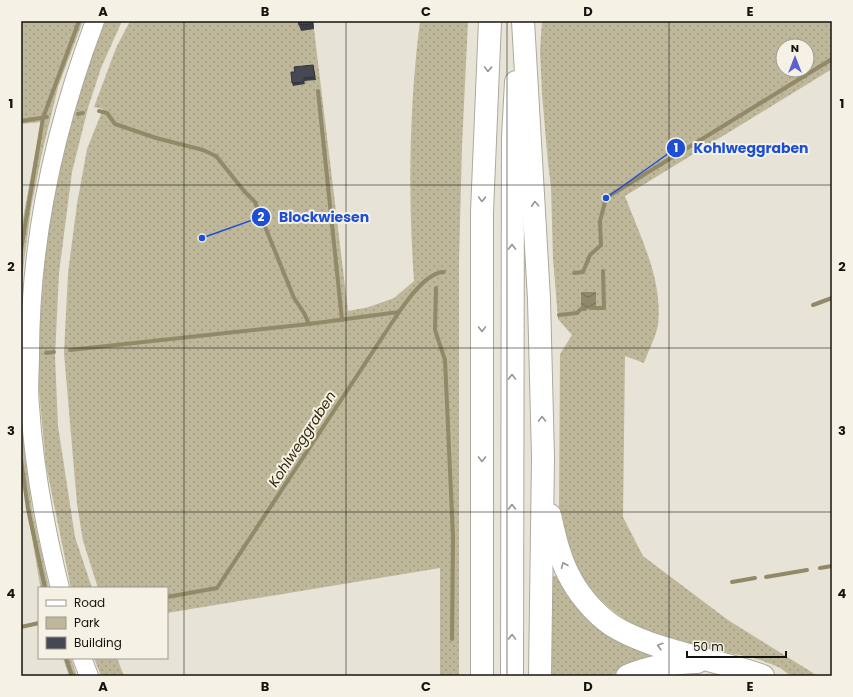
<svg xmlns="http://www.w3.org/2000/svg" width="853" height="697" font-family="Poppins,sans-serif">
	<defs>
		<pattern id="green-dots" width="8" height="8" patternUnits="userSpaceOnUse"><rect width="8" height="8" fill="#beb79a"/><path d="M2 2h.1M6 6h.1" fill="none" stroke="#a29c84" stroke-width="1.8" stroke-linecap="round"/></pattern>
		<pattern id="water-waves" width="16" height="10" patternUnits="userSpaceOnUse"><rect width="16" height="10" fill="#918967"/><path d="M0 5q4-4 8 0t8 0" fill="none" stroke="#756f53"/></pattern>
	</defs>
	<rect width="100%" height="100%" fill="#e7e4d7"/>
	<!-- green -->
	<g fill="url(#green-dots)" fill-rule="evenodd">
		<polygon points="21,21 83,21 58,87 42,153 31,208 21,285 21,229 41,122 21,124"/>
		<polygon points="104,21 122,21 101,68 88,108 72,172 59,273 55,356 58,426 75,537 92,588 71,588 46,465 39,390 39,343 44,255 63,147 97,37"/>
		<path d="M130,21h183l35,290 21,-4 25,-9 20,-17c-6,-86 -5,-174 6,-260h48l-6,124 -3,117v414h-19v-108l-273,45v-25h-69l-15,-47 -6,-37 -13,-151 4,-80 9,-69 10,-55 16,-40 -9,-2 22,-59z"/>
		<path d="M542,21h290v48l-207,127c16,42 38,84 33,129 -2,12 -10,26 -14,38l-19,-7 -2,161 20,39 85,64 90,56c-8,0 -17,1 -25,0 -5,-1 -10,-7 -15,-9 -9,-4 -20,-8 -29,-10 -32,-7 -67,-11 -97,-24 -58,-24 -85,-66 -93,-127l1,-152 12,-19 -14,-16 -5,-60 -2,-72 -3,-24 -6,-69 -2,-44zM783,46h24v24h-24z"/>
		<polygon points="21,416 32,509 49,588 40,588 40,585 21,472"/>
		<polygon points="557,575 655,653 654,660 629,666 610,676 550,676 549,578"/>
		<polygon points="63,658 71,658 77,676 69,676"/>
		<polygon points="94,658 117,658 124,676 101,676"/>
	</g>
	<!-- water -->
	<rect fill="url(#water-waves)" x="581" y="292" width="15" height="17"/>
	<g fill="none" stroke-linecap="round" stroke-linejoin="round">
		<!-- stream -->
		<g stroke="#918967" stroke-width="4">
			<polyline points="318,91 342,320"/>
			<polyline points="99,111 107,113 115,124 156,138 203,150 216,156 244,191 255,202 294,298 304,313 309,324"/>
			<polyline points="78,114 83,113"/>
			<polyline points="21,121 47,117"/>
			<polyline points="21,250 43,118 79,21"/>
			<polyline points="574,273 583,272 590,255 601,245 600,221 606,198 832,59"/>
			<polyline points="436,288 435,330 445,360 453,537 452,639"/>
			<polyline points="813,305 832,298"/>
			<polyline points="591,308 604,308 603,271"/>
			<polyline points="559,315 577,313 581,309 585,309"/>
			<polyline points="70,350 309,324 399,312"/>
			<polyline points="46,353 54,352"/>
			<polyline points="21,460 28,509 45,588"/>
			<polyline points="820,568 832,566"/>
			<polyline points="766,577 807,570"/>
			<polyline points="732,582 755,578"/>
			<path d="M167,597l50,-9 182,-276c9,-13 28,-40 45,-40"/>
			<polyline points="21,627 39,623"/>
			<polyline points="66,658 72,676"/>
		</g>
		<!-- secondary casing -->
		<g stroke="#aca99c" stroke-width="20">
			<g id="secondary">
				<path d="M60,588c-15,-60 -26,-120 -30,-182 -2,-17 0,-34 0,-51 0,-116 24,-226 65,-334"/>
				<polyline points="82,658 89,676"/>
			</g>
		</g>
		<!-- highway casing -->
		<g stroke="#aca99c" stroke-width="24">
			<g id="highway">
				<polyline points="523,21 539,299 543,458 540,676"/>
				<path d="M550,515c5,22 10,46 22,66 10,18 28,38 46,48 44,24 97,30 145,47"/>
				<polyline points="482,676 482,212 490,21"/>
				<polyline points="512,676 513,137 516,82"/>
				<path d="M627,676c23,-10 45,-13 70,-14"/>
			</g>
		</g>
		<!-- secondary -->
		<use href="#secondary" stroke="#fff" stroke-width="18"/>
		<!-- highway -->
		<use href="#highway" stroke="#fff" stroke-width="22"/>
	</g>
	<!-- wall -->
	<g fill="#3c3e47">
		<polygon points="298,21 313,21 314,29 301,31 299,25"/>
		<polygon points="313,65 316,80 304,81 305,84 293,86 292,83 295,72"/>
	</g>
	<!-- shaded-wall -->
	<polygon fill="#31323a" points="312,21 313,21 314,29 312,24"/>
	<!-- building -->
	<g fill="#464853" stroke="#31323a">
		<polygon points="298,21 312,21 312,24 299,25"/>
		<polygon points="313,65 315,77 304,78 304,82 292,83 291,72 295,72 294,67"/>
	</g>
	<!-- one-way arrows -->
	<defs><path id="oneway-chevron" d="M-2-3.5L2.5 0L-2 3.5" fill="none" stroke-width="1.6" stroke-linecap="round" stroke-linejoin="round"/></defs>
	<g stroke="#959593">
		<use href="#oneway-chevron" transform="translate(488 69) rotate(92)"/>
		<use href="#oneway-chevron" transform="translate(482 199) rotate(92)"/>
		<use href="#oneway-chevron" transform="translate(535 204) rotate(-93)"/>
		<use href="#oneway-chevron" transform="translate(512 247) rotate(-90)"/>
		<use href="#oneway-chevron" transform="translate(482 329) rotate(90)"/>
		<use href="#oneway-chevron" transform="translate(512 377) rotate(-90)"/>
		<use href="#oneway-chevron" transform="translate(542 419) rotate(-91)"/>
		<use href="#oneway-chevron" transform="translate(482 459) rotate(90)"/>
		<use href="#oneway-chevron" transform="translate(512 507) rotate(-90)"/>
		<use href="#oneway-chevron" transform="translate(564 565) rotate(-113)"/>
		<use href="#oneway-chevron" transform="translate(512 637) rotate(-90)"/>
		<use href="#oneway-chevron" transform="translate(660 646) rotate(-163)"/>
	</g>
	<!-- grid -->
	<path fill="none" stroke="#14130e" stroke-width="1" stroke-opacity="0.55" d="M184,21v655M346,21v655M507,21v655M669,21v655M21,185h811M21,348h811M21,512h811"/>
	<g text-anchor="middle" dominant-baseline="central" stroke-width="4" stroke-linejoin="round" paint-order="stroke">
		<!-- water labels -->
		<g font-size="14" font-style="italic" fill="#312a0c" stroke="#f5f1e4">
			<text transform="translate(302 439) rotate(-57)">Kohlweggraben</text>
		</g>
	</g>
	<!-- callouts -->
	<path fill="none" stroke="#1d4ed8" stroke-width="1.5" d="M606 198L676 148M202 238L261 217"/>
	<g fill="#1d4ed8" stroke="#f5f1e4" stroke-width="1.5">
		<circle cx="606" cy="198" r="4"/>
		<circle cx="202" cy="238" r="4"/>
		<circle cx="676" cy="148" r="10"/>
		<circle cx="261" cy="217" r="10"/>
	</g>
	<g font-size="12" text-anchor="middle" font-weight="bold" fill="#fff">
		<text x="676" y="152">1</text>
		<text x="261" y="221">2</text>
	</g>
	<g font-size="14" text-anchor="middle" font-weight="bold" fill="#1d4ed8" stroke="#f5f1e4" stroke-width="4" stroke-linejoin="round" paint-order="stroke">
		<text x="751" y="153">Kohlweggraben</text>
		<text x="324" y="222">Blockwiesen</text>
	</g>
	<!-- border -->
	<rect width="853" height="697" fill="none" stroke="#f5f1e4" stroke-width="44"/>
	<!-- legend -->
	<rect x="38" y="587" width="130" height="72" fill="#f5f1e4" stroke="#9b988e"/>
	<rect x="46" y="600" width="20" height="6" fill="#ffffff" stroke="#9b988e"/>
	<text x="74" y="607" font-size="12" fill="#14130e">Road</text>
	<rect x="46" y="617" width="20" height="12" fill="#beb79a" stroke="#9b988e"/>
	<text x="74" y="627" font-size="12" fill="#14130e">Park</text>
	<rect x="46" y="637" width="20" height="12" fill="#464853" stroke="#9b988e"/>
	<text x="74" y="647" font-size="12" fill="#14130e">Building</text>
	<!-- north arrow -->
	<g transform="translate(795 58)"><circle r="19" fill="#f5f1e4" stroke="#9b988e"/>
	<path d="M0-3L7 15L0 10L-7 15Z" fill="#5e5ed6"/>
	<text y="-6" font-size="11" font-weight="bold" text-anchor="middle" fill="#14130e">N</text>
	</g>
	<!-- scale -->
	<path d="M687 651v6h99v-6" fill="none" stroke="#14130e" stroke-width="2"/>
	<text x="693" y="651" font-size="12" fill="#14130e" stroke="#f5f1e4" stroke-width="3" paint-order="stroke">50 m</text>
	<rect x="22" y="22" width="809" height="653" fill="none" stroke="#14130e" stroke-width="1.5"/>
	<g font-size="13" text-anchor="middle" font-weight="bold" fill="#14130e">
		<text x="103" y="16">A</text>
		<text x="265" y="16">B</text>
		<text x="426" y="16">C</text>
		<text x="588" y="16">D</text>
		<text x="750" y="16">E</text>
		<text x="11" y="108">1</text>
		<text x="842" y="108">1</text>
		<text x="11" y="271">2</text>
		<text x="842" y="271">2</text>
		<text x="11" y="435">3</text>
		<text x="842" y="435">3</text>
		<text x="11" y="598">4</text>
		<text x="842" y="598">4</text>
		<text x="103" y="691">A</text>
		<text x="265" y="691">B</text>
		<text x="426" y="691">C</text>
		<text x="588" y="691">D</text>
		<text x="750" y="691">E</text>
	</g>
</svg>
